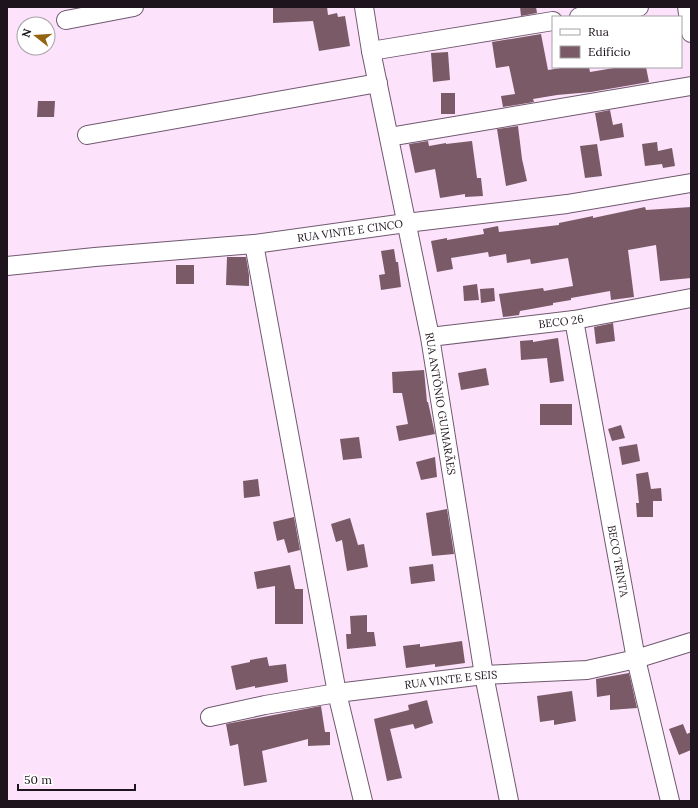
<svg xmlns="http://www.w3.org/2000/svg" width="698" height="808" font-family="Lora,serif">
	<rect width="100%" height="100%" fill="#fde2fc"/>
	<!-- building -->
	<g fill="#795a66">
		<polygon points="273,7 327,7 328,15 337,13 338,17 345,16 350,46 319,51 313,21 273,23"/>
		<polygon points="520,7 536,7 537,13 521,16"/>
		<polygon points="541,34 548,70 567,67 589,67 590,72 620,67 646,67 649,82 591,92 557,95 533,99 534,102 503,107 501,96 515,94 509,66 496,68 492,42"/>
		<polygon points="448,52 450,80 433,82 431,53"/>
		<rect x="441" y="93" width="14" height="21"/>
		<polygon points="38,101 55,101 54,117 37,117"/>
		<polygon points="610,110 613,125 622,123 624,137 600,141 595,113"/>
		<polygon points="518,126 522,159 527,181 506,186 497,129"/>
		<polygon points="428,141 429,146 446,143 446,144 472,141 477,178 481,178 483,196 465,197 465,194 440,198 435,169 415,173 409,144"/>
		<polygon points="657,142 658,151 672,148 675,166 663,168 662,164 645,166 642,144"/>
		<polygon points="597,144 602,176 585,178 580,146"/>
		<polygon points="645,207 646,210 691,207 691,278 660,281 656,245 628,250 634,297 611,300 610,291 571,298 571,300 553,303 553,305 520,311 519,315 503,317 499,294 543,288 544,291 573,286 568,258 531,264 530,259 507,263 506,254 489,257 488,252 451,258 453,269 437,272 431,241 447,238 447,240 484,234 483,229 498,226 499,232 559,225 559,223 593,216 593,218"/>
		<polygon points="394,249 396,262 398,262 401,287 381,290 379,275 385,274 381,251"/>
		<polygon points="227,257 246,257 249,275 249,286 226,285"/>
		<rect x="176" y="265" width="18" height="19"/>
		<polygon points="477,284 479,300 464,301 463,286"/>
		<polygon points="494,288 495,301 481,303 480,289"/>
		<polygon points="613,323 615,341 596,344 594,327"/>
		<polygon points="558,338 564,381 550,383 547,358 521,360 520,341 533,340 533,342"/>
		<polygon points="486,368 489,385 461,390 458,373"/>
		<polygon points="424,370 427,402 428,402 435,434 399,441 396,426 408,424 402,393 393,393 392,372"/>
		<rect x="540" y="404" width="32" height="21"/>
		<polygon points="621,425 625,438 612,441 608,429"/>
		<polygon points="359,437 362,458 343,460 340,439"/>
		<polygon points="637,444 640,461 622,465 619,447"/>
		<polygon points="435,457 437,477 421,480 416,462"/>
		<polygon points="648,472 651,489 661,488 662,501 653,501 653,517 637,517 636,503 639,503 636,474"/>
		<polygon points="258,479 260,496 244,498 243,481"/>
		<polygon points="447,509 454,554 432,556 426,513"/>
		<polygon points="294,517 300,550 288,553 284,539 277,541 273,522"/>
		<polygon points="350,518 358,545 364,544 368,567 347,571 342,540 336,542 331,524"/>
		<polygon points="433,564 435,581 411,584 409,567"/>
		<polygon points="290,565 295,589 303,589 303,624 275,624 275,586 257,589 254,572"/>
		<polygon points="367,615 367,632 374,632 376,646 347,649 346,634 351,634 350,616"/>
		<polygon points="462,641 465,663 435,667 435,664 406,668 403,646 420,644 420,647"/>
		<polygon points="267,657 269,666 286,664 288,682 255,688 255,686 236,690 231,666 250,662 250,660"/>
		<polygon points="629,673 637,708 610,710 610,695 597,697 596,679"/>
		<polygon points="572,691 576,721 554,725 554,720 540,722 537,696"/>
		<polygon points="427,700 433,723 415,729 413,724 390,729 402,778 387,781 374,719 409,710 408,705"/>
		<polygon points="321,706 325,732 330,732 330,745 308,746 308,739 262,751 267,782 244,786 238,744 230,746 226,724"/>
		<polygon points="683,724 687,734 691,732 691,750 679,755 669,729"/>
	</g>
	<g fill="none" stroke-linecap="round" stroke-linejoin="round">
		<!-- street casing -->
		<g stroke="#70596f" stroke-width="20">
			<g id="street">
				<path id="s1" d="M364,7l7,44 59,286 54,338 25,126"/>
				<polyline points="687,7 691,33"/>
				<polyline points="579,17 639,7"/>
				<polyline points="66,20 134,7"/>
				<polyline points="371,51 553,21"/>
				<polyline points="87,135 378,83"/>
				<polyline points="389,137 691,86"/>
				<polyline points="254,244 337,693 363,801"/>
				<path id="s2" d="M7,266l88,-9 159,-13 152,-21 161,-19 124,-21"/>
				<path id="s3" d="M574,320l62,339 34,142"/>
				<path id="s4" d="M430,337l144,-17 117,-22"/>
				<path id="s5" d="M210,717l55,-12 72,-12 147,-18 103,-5 49,-11 55,-17"/>
			</g>
		</g>
		<!-- street -->
		<use href="#street" stroke="#fff" stroke-width="18"/>
	</g>
	<g text-anchor="middle" dominant-baseline="central" stroke-width="4" stroke-linejoin="round" paint-order="stroke">
		<!-- street labels -->
		<g font-size="11" fill="#1d141d" stroke="#fff">
			<text stroke="none"><textPath href="#s2" startOffset="345">RUA VINTE E CINCO</textPath></text>
			<text stroke="none"><textPath href="#s4" startOffset="132">BECO 26</textPath></text>
			<text stroke="none"><textPath href="#s1" startOffset="404">RUA ANTÔNIO GUIMARÃES</textPath></text>
			<text stroke="none"><textPath href="#s3" startOffset="245">BECO TRINTA</textPath></text>
			<text stroke="none"><textPath href="#s5" startOffset="244">RUA VINTE E SEIS</textPath></text>
		</g>
	</g>
	<!-- border -->
	<rect width="698" height="808" fill="none" stroke="#1d141d" stroke-width="16"/>
	<!-- legend -->
	<rect x="552" y="16" width="130" height="52" fill="#ffffff" stroke="#a5a1a5"/>
	<rect x="560" y="29" width="20" height="6" fill="#ffffff" stroke="#a5a1a5"/>
	<text x="588" y="36" font-size="12" fill="#1d141d">Rua</text>
	<rect x="560" y="46" width="20" height="12" fill="#795a66" stroke="#a5a1a5"/>
	<text x="588" y="56" font-size="12" fill="#1d141d">Edifício</text>
	<!-- north arrow -->
	<g transform="translate(36 36) rotate(287)"><circle r="19" fill="#ffffff" stroke="#a5a1a5"/>
	<path d="M0-3L7 15L0 10L-7 15Z" fill="#936311"/>
	<text y="-6" font-size="11" font-weight="bold" text-anchor="middle" fill="#1d141d">N</text>
	</g>
	<!-- scale -->
	<path d="M18 784v6h117v-6" fill="none" stroke="#1d141d" stroke-width="2"/>
	<text x="24" y="784" font-size="12" fill="#1d141d" stroke="#ffffff" stroke-width="3" paint-order="stroke">50 m</text>
</svg>
